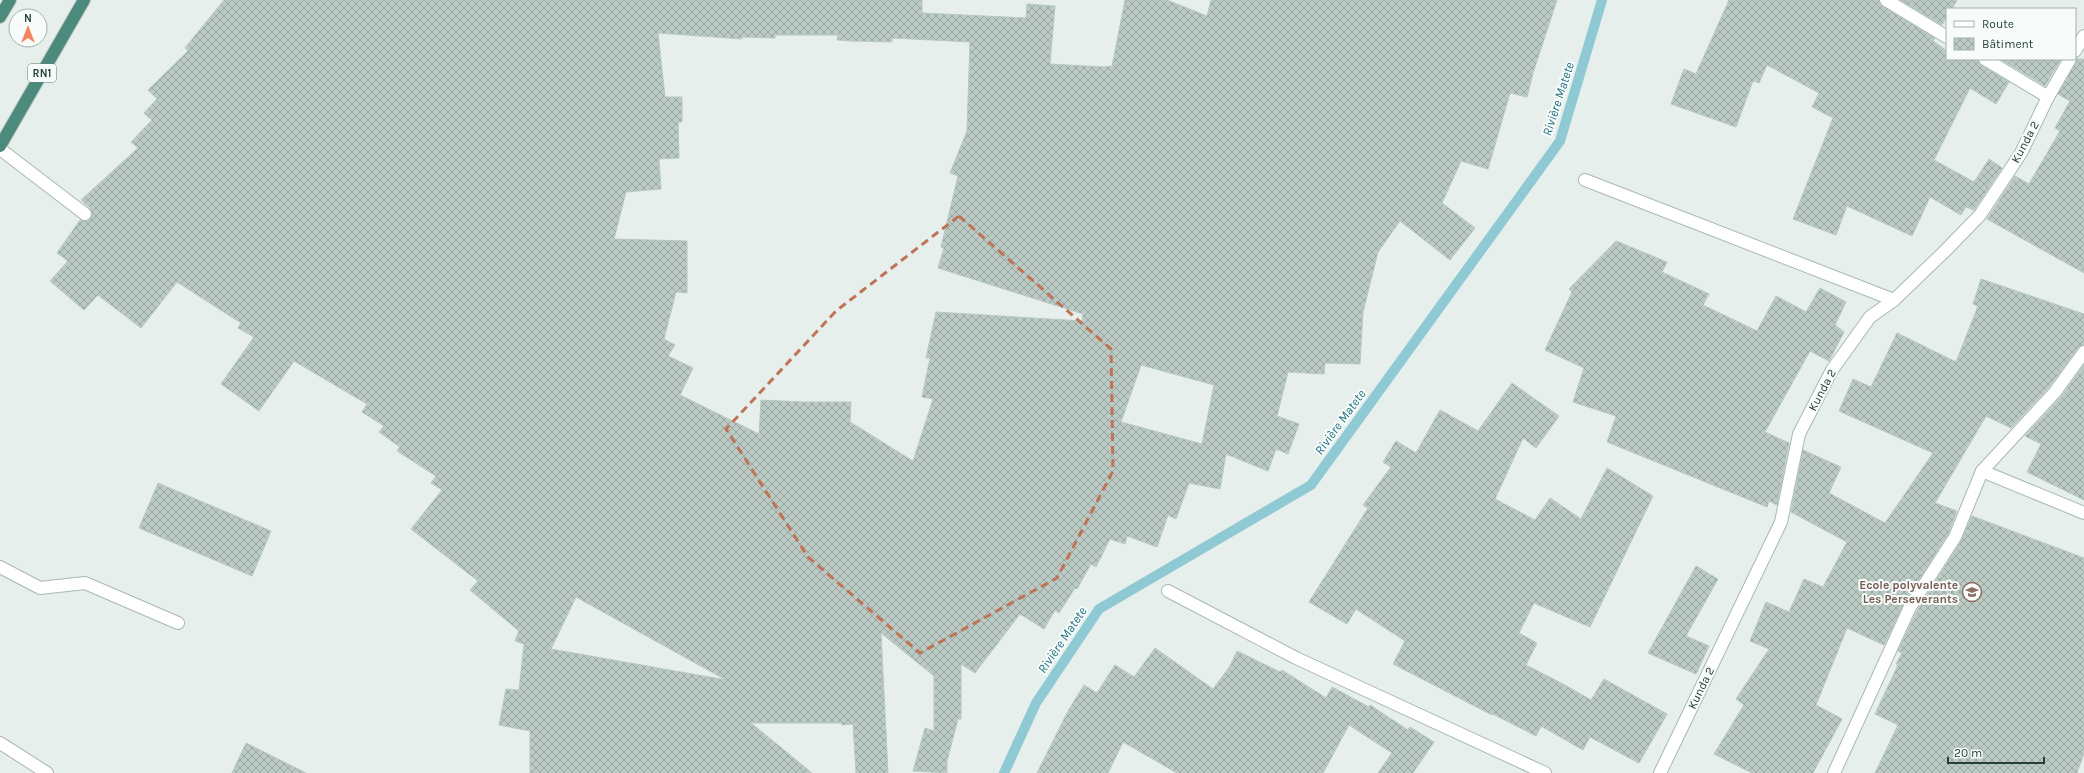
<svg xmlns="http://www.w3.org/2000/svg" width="2084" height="773" font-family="Karla,sans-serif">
	<defs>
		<pattern id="building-cross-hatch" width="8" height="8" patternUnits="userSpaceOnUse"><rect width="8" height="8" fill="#bbcac4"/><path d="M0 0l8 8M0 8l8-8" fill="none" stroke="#98a6a0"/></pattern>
	</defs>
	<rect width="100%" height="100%" fill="#e6efeb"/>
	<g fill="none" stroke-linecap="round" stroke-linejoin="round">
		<!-- stream -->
		<polyline stroke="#8ec9d4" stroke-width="10" points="1004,773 1036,703 1099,609 1311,485 1560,141 1602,0"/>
	</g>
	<!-- building -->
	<g fill="url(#building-cross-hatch)" stroke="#b8c9c2" fill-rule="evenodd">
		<path d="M224,0h698v13l104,5 1,-14 28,2 -5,58 54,3 8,-1 13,-66h42l40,16 4,-16h346l-24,73 -6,24 -17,-4 -22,76 -27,-8 -19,42 33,25 -25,32 -50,-39 -22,31 -15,60 -3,52 -35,-1 -1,11 -36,-2 -11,44 22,8 -11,30 -12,-5 -8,22 -42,-17 -6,35 -31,-6 -13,36 -8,-4 -11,32 -30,-11 -2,8 -15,-5 -14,28 -5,-3 -14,25 -2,-1 -16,25 -4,-3 -11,19 -24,-15 -45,59 -14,-9v55h-3l-11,42v12l-34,-2 12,-43 9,3v-55l-53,-43 7,140h-32l-3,-49 -11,1 -1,-2h-90l61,50h-282v-42l-31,-6 7,-36 13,1 5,-46 -9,-3 4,-10 -49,-41 8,-9 -67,-52 31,-39 -11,-7 5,-7 -39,-25 3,-4 -21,-15 5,-6 -22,-14 5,-8 -73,-43 -35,50 -38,-27 33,-47 -16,-9 3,-5 -64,-41 -36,46 -43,-33 -14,15 -34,-29 18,-20 -11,-8 23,-33 8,1 4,-6 -2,-7 -9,-8 57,-52 -7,-6 21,-22 -8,-7 13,-14 -9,-9 40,-39 -3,-3zM658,33l84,6v-2l33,1v-3h63l-1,5 14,1 41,1v-4l78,4 -3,89 -17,42 8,3 -17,71 3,1 -6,20 145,46 -1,7 -146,-9 -10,46h4l-8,39 11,2 -20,62 -63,-39 1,-20h-48l-42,-2 -2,34 -79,-39 13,-27 -25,-12 7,-11 -11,-6 12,-47 11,1v-52l-73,-2 12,-47 35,-3 -2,-30 20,-1 -1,-36h4v-25h-17zM1141,365l73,20 -12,59 -81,-22zM576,597l150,83 -175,-31z"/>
		<polygon points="1729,0 1879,0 1882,6 1935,38 1933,41 1947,51 1947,59 1978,59 1981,65 2009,82 1996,104 1970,88 1934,160 1974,182 1989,159 2002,168 1974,210 1966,207 1961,215 1930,197 1912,236 1847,206 1836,235 1793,219 1833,118 1812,107 1819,93 1767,65 1759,83 1753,81 1736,127 1671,104 1684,69 1696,74"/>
		<polygon points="1900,0 1957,0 1952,9 1947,9 1947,17 1942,25"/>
		<polygon points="2000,59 2061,59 2045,86"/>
		<polygon points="2077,59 2084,59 2084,273 1987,219 2015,176 2029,184 2060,131 2055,128 2070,101 2058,94"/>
		<polygon points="1616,241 1667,262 1662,272 1709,294 1703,305 1757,331 1776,296 1806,312 1820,288 1846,302 1835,325 1844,332 1830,359 1829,361 1810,351 1765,432 1789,443 1777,505 1769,501 1767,507 1607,442 1616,416 1573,402 1584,368 1545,350 1572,292 1569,289"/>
		<polygon points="1981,279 2084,314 2084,345 2078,348 2049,387 2011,428 1986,416 1935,503 1957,511 1948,534 1904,603 1884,645 1847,628 1816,705 1842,719 1813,773 1752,773 1714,754 1744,705 1736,699 1769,649 1750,641 1766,602 1789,612 1804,579 1823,587 1847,542 1791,512 1803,450 1841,467 1829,493 1885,523 1933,453 1839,411 1853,379 1871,387 1897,333 1956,362 1978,306 1973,304"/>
		<polygon points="2084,365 2084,500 2027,472 2041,444 2025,436 2061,397"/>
		<polygon points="1512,383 1559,416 1536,448 1523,438 1495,499 1535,520 1550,498 1581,519 1607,468 1653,496 1590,627 1534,603 1519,633 1537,643 1526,665 1563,684 1591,700 1604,679 1667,714 1639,763 1590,737 1583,750 1541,726 1536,736 1493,714 1492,715 1393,664 1405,641 1356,609 1347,624 1309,602 1368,508 1363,505 1391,467 1383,462 1396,441 1416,453 1440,410 1478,431"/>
		<polygon points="158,483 271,531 252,576 139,528"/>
		<polygon points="1972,516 2084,558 2084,753 2077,773 1875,773 1898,725 1875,714 1898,665 1896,664 1902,653 1898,651 1917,611 1961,541"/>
		<polygon points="1696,566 1718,579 1686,636 1709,646 1696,674 1648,653"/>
		<polygon points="1155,648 1213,689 1230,666 1237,651 1280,672 1282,670 1326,698 1332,687 1369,707 1370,705 1408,730 1410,727 1434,742 1413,773 1378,773 1392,753 1349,725 1323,773 1177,773 1123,742 1108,773 1037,773 1068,711 1084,685 1097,693 1115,665 1134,677"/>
		<polygon points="246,743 306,773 232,773"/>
	</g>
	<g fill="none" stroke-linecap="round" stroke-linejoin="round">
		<!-- service casing -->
		<g stroke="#a8b8b2" stroke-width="14">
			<g id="service">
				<polyline points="0,567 40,588 85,583 178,623"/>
				<polyline points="1168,591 1296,658 1545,773"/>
				<polyline points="0,743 47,773"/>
			</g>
		</g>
		<!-- minor casing -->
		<g stroke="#a8b8b2" stroke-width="14">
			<g id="minor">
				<polyline points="1886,0 1947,37"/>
				<polyline points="2075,51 2084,36"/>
				<polyline points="1985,59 2048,97"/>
				<polyline points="0,149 85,214"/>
				<polyline points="1585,180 1894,300"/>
				<polyline points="1982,471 2084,513"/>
				<polyline points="1660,773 1781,522 1799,434 1832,370 1870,317 1894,300 1945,251 1980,215 2021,153 2048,97 2070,59"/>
				<polyline points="1834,773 1910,607 1955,537 1982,471 2055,392 2084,352"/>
			</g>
		</g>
		<!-- trunk casing -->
		<g stroke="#c2cac8" stroke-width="14">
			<g id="trunk">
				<polyline points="0,17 10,0"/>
				<polyline points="0,146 84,0"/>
			</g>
		</g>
		<!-- service -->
		<use href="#service" stroke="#fff" stroke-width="12"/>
		<!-- minor -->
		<use href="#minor" stroke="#fff" stroke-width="12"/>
		<!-- trunk -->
		<use href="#trunk" stroke="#4c8a7c" stroke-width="12"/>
	</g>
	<!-- marked area -->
	<path fill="none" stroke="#c07456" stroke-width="3" stroke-dasharray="8 5" stroke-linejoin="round" d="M959,216l152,133 2,122 -56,107 -137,75 -112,-96 -82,-128 110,-118z"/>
	<!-- icons -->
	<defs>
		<g id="school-ring" transform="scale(1)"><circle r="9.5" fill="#f7fbf9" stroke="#8d6e63" stroke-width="1.5"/><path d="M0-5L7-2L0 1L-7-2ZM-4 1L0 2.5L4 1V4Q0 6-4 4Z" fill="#8d6e63"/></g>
	</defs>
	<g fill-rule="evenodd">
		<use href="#school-ring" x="1972" y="592"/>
	</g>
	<g text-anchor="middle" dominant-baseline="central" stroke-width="4" stroke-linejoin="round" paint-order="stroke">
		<!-- shield labels -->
		<rect fill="#f7fbf9" stroke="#637a73" stroke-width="1" x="28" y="64" width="28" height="18" rx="3"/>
		<g font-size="11" font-weight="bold" fill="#24423a">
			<text x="42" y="73">RN1</text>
		</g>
		<!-- street labels -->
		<g font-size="12" fill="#24423a" stroke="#f7fbf9">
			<text transform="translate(2025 142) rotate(-62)">Kunda 2</text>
			<text transform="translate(1822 390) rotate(-62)">Kunda 2</text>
			<text transform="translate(1701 688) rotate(-64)">Kunda 2</text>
		</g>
		<!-- education labels -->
		<g font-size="12" font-weight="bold" fill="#785e54" stroke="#f7fbf9" text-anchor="end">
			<text x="1958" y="585">Ecole polyvalente<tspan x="1958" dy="14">Les Perseverants</tspan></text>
		</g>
		<!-- water labels -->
		<g font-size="13" font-style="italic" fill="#1c6f80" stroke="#f7fbf9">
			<text transform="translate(1558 99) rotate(-72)">Rivière Matete</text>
			<text transform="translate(1340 422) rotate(-54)">Rivière Matete</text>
			<text transform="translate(1062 640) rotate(-56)">Rivière Matete</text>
		</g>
	</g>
	<!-- legend -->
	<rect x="1946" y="8" width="130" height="52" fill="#f7fbf9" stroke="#a3b1ad"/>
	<rect x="1954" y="21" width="20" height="6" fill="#ffffff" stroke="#a3b1ad"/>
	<text x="1982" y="28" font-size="12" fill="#24423a">Route</text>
	<rect x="1954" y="38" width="20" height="12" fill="url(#building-cross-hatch)" stroke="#a3b1ad"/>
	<text x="1982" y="48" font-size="12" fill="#24423a">Bâtiment</text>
	<!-- north arrow -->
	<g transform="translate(28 28)"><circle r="19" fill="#f7fbf9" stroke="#a3b1ad"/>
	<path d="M0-3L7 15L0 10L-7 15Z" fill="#f4845f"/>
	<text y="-6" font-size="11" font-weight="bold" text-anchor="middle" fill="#24423a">N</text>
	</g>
	<!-- scale -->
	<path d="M1948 757v6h96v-6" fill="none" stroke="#24423a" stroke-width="2"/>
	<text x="1954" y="757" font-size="12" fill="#24423a" stroke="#f7fbf9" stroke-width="3" paint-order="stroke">20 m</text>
</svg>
